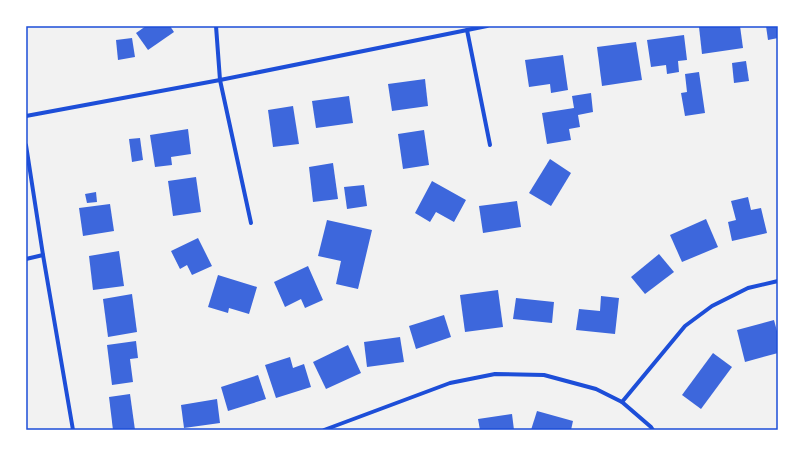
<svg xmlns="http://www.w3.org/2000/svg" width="804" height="456" font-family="Roboto,sans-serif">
	<rect width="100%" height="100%" fill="#f2f2f2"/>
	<!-- building -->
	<g fill="#3d67dc">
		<polygon points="146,26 170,26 174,32 148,50 136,33"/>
		<polygon points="708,26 740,26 743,48 702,54 699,27"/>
		<polygon points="766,26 778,26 778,38 768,40"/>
		<polygon points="684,35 687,60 678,61 679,72 667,74 666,65 651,67 647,40"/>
		<polygon points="132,38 135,57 118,60 116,40"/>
		<polygon points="636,42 642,80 602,86 597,47"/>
		<polygon points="563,55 568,90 551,93 550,84 529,87 525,60"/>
		<polygon points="746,61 749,81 734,83 732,63"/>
		<polygon points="699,72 705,113 685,116 681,93 687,92 685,74"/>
		<polygon points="425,79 428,106 392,111 388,84"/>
		<polygon points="591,93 593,112 578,115 580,127 569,129 571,140 547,144 542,113 574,108 572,96"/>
		<polygon points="349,96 353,123 316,128 312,101"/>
		<polygon points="293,106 299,144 273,147 268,110"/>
		<polygon points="188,129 191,154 171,157 172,165 155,167 150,135"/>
		<polygon points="424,130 429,165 403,169 398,134"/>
		<polygon points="140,138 143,160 132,162 129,139"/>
		<polygon points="550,159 571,173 551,206 529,193"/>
		<polygon points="333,163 338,199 313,202 309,167"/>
		<polygon points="196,177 201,212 173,216 168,181"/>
		<polygon points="432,181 466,200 454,222 436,212 430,222 415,213"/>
		<polygon points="364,185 367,206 347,209 344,187"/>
		<polygon points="96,192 97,202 87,203 85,194"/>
		<polygon points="748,197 751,210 761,208 767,233 732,241 728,222 736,220 731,201"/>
		<polygon points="517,201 521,227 483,233 479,206"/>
		<polygon points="110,204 114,231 83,236 79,208"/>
		<polygon points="706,219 718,247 682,262 670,235"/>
		<polygon points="327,220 372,230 358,289 336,284 341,261 318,256"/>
		<polygon points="198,238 212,266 192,275 187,265 180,269 171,251"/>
		<polygon points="119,251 124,286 93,290 89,256"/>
		<polygon points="659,254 674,272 645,294 631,277"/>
		<polygon points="308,266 323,300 305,308 301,299 285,307 274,282"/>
		<polygon points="218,275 257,287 249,314 229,308 228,313 208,307"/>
		<polygon points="498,290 503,327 465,332 460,295"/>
		<polygon points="132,294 137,332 108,337 103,299"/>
		<polygon points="601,296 619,298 615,334 576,330 579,309 600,311"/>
		<polygon points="516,298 554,302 552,323 513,319"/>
		<polygon points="444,315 451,337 416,349 409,326"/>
		<polygon points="774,320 778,335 778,353 745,362 737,330"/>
		<polygon points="400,337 404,362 367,367 364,342"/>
		<polygon points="136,341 138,358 130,359 133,382 112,385 107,345"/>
		<polygon points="348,345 361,373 326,389 313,362"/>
		<polygon points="713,353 732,367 701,409 682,395"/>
		<polygon points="290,357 293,368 304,364 311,387 276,398 265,365"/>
		<polygon points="258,375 266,399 228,411 221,387"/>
		<polygon points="130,394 135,430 113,430 109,397"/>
		<polygon points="217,399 220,423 184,428 181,405"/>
		<polygon points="537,411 573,421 571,430 531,430"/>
		<polygon points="512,414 514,430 480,430 478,419"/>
	</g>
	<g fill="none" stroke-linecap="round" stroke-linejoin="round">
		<!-- minor -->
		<g stroke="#1d4ed8" stroke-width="4">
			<polyline points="216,26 220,80 251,223"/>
			<polyline points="467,30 490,145"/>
			<polyline points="26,116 220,80 487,26"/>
			<polyline points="26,145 43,255 73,430"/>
			<polyline points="26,259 43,255"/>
			<polyline points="622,402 685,326 712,306 748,288 778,281"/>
			<polyline points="324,430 450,383 495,374 544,375 596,389 622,402 651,427 653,430"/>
		</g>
	</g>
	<!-- border -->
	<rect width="804" height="456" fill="none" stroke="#ffffff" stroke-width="54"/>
	<rect x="27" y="27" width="750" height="402" fill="none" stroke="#1d4ed8" stroke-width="1.5"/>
</svg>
